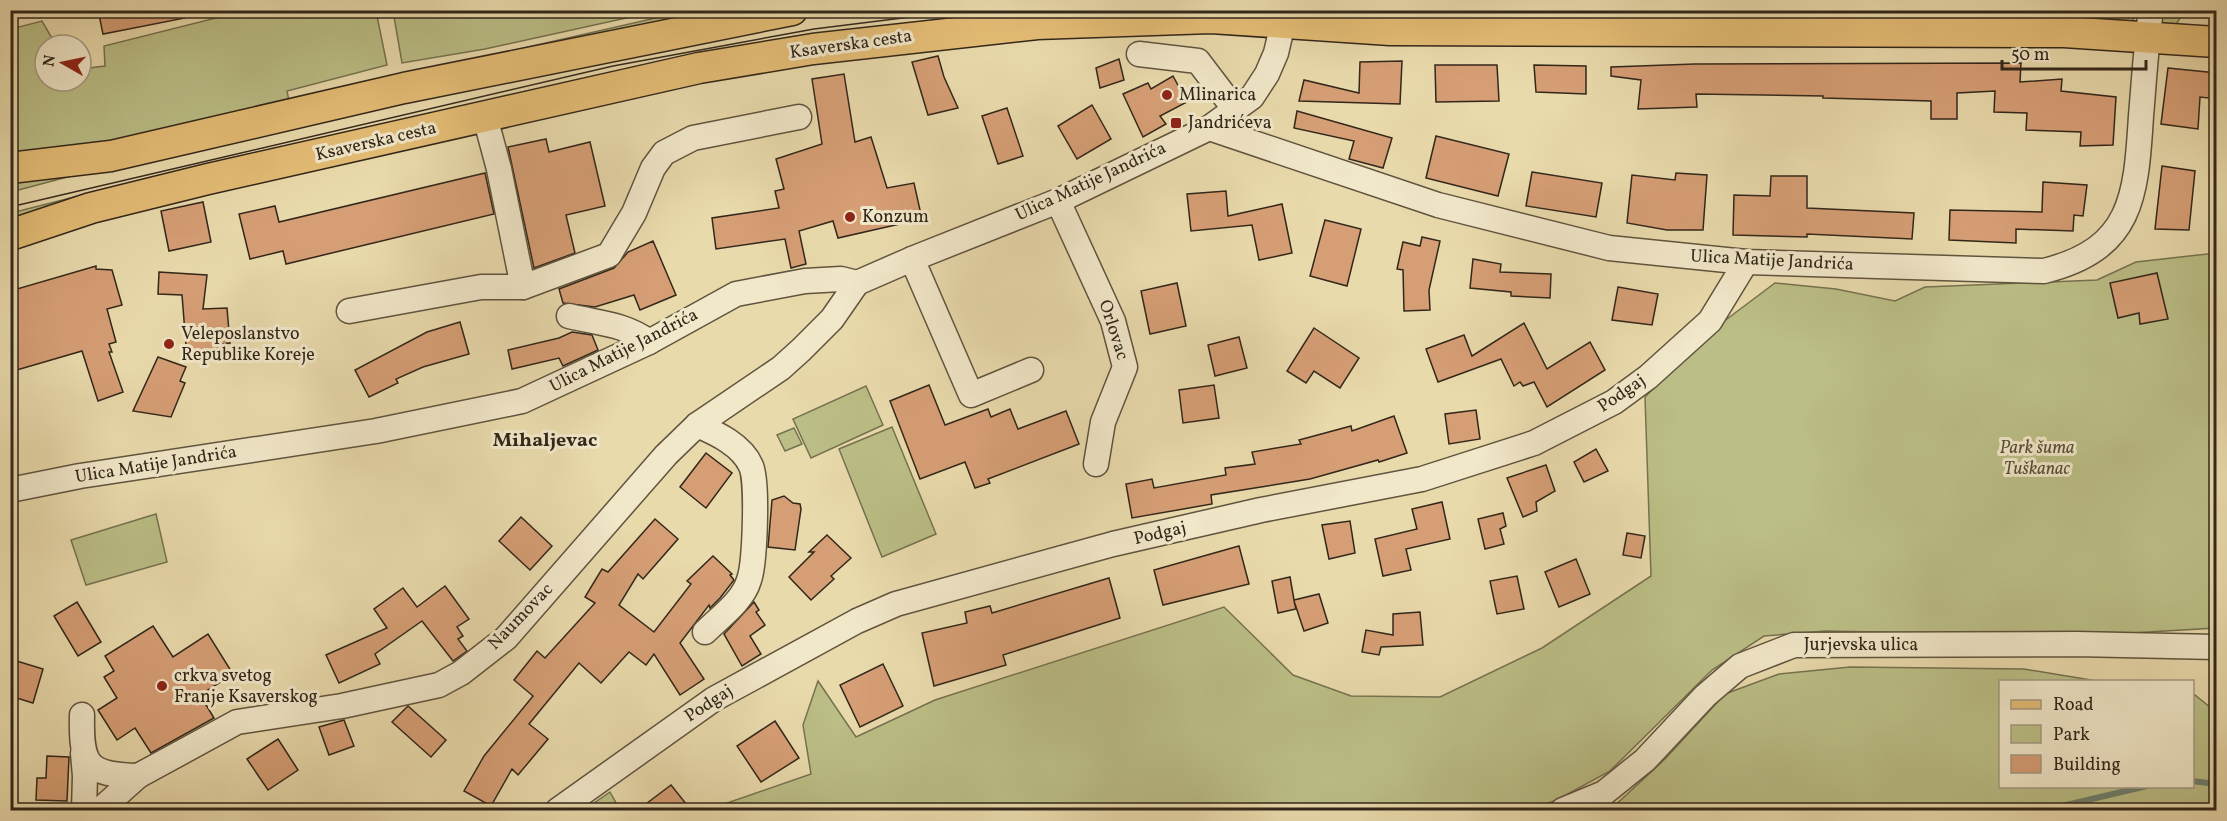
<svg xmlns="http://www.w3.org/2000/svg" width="2227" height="821" font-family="Vollkorn,serif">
	<rect width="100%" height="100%" fill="#e9daac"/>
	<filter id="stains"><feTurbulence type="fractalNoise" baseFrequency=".00333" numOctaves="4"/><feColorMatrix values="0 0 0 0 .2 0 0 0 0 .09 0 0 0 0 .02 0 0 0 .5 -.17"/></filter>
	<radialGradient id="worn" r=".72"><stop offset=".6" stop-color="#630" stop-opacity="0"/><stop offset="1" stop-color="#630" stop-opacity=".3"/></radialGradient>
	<!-- green -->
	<g fill="#bbbe86" stroke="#767250" stroke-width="1.5">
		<polygon points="1318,10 2139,11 2130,24 1397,19"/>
		<polygon points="2196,10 2216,13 2216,19 2182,15 2175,26 2160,23 2155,11"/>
		<polygon points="223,11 376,11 387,65 287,91 290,106 131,140 11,156 11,29 42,21 56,45 45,45 45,81 81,81 81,69 105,66 104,46 224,16"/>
		<polygon points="393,11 393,10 658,11 485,49 402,63"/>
		<polygon points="692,11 714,11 470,60 669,15"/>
		<polygon points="86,172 11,192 11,179"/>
		<polygon points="94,192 11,224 11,213"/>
		<polygon points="2216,253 2216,628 2080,636 1826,631 1764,636 1712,670 1610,771 1557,800 1528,810 707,810 811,774 803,725 818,681 856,737 935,700 1224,607 1293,675 1351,696 1440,697 1542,648 1651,576 1645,397 1707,334 1775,283 1836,289 1895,301 1925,287 2097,280 2136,262"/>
		<polygon points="866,386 883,425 811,458 793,419"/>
		<polygon points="892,427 936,534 882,557 839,449"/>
		<polygon points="794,428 802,444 785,451 777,435"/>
		<polygon points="156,514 167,562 86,585 71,540"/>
		<polygon points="1850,667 2024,669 2097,681 2000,682 2000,786 2192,786 2193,695 2195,695 2216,712 2216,810 1610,810 1665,759 1725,694 1779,674"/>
		<polygon points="610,792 620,810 584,810"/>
	</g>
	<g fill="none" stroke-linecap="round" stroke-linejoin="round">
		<!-- stream -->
		<g stroke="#6f806f" stroke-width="6">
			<polyline points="2192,781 2216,784"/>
			<polyline points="2045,810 2147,786"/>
		</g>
	</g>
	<!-- building -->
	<g fill="#d69e75" stroke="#32271a" stroke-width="1.5">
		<polygon points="98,10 184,10 185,18 103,34"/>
		<polygon points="938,56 944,77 958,108 928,115 912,62"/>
		<polygon points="1119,59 1124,80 1100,88 1096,68"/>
		<polygon points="1402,61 1400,104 1299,101 1304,80 1359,93 1360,62"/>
		<polygon points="2021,63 2020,82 2062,79 2061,91 2116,97 2113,145 2080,146 2081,132 2026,130 2027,113 1994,112 1995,91 1957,93 1957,119 1931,119 1931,101 1823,98 1823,96 1696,94 1697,107 1638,109 1641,80 1611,76 1611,67 1695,64"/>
		<polygon points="1435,65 1497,65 1499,101 1436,102"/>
		<polygon points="1534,65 1586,66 1586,94 1536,92"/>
		<polygon points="2168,68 2217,73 2217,99 2200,97 2198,129 2161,124"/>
		<polygon points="844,74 855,142 871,137 887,188 914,183 922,219 838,238 833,221 799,231 806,264 791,268 785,239 716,249 712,218 779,208 775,191 784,189 776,159 822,144 812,79"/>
		<polygon points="1173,76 1187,102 1160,116 1166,124 1143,137 1123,94 1148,83 1151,89"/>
		<polygon points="1092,105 1111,139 1077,159 1058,126"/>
		<polygon points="1007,108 1023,156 998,164 982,116"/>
		<polygon points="1297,111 1392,138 1383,168 1349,159 1354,141 1294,128"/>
		<polygon points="1436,136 1509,154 1498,196 1426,178"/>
		<polygon points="546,139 549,152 590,142 605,206 566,215 575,253 534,268 508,147"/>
		<polygon points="2162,166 2195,171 2189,230 2155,229"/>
		<polygon points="1532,172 1602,183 1596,217 1526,206"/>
		<polygon points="485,173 494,214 286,264 283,251 250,259 239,214 275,206 279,222"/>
		<polygon points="1676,173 1707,175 1703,230 1667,230 1627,223 1632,175 1675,180"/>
		<polygon points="1771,176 1807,176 1807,208 1914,213 1912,239 1807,234 1807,237 1733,235 1734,195 1770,196"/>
		<polygon points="2043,182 2087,185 2083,216 2074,215 2073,231 2016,229 2016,243 1949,240 1950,210 2042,212"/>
		<polygon points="1226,191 1228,216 1282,204 1292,253 1259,260 1252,225 1191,231 1187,194"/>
		<polygon points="203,202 211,242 169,251 161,211"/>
		<polygon points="1325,220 1361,229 1347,286 1310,276"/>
		<polygon points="1422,237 1440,241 1429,290 1430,310 1404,311 1403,270 1397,269 1403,242 1420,246"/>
		<polygon points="653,241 676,295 640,310 634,295 595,307 563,303 559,289 614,268 628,252"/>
		<polygon points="1473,259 1501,264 1500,272 1551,274 1550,298 1511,296 1511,292 1470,288"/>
		<polygon points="96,266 96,269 112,270 122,305 107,309 116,342 109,344 112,352 109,352 123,392 98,401 82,351 10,372 10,291"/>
		<polygon points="159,272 207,275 203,309 227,308 230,343 222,344 223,355 187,358 182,295 158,294"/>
		<polygon points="2157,273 2168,319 2140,324 2139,313 2118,318 2110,283"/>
		<polygon points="1177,283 1186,326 1150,334 1141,291"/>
		<polygon points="1618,287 1658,294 1652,325 1612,320"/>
		<polygon points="460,322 469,354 423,367 396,379 398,383 369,397 355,370 427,332"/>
		<polygon points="1524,323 1547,369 1590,342 1605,370 1547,407 1534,382 1523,386 1520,382 1514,386 1501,359 1438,382 1426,349 1464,335 1472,356"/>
		<polygon points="1314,328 1359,358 1340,388 1314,371 1306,383 1287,371"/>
		<polygon points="572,332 592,335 598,350 563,366 559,358 512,369 508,350 559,338"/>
		<polygon points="1239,337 1247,368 1215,376 1208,345"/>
		<polygon points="158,357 186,367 180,381 185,383 171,417 133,411"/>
		<polygon points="929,385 945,425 988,409 991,417 1010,409 1018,429 1066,411 1079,444 988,479 990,483 975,488 965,462 920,479 890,401"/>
		<polygon points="1214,385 1219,418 1183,423 1179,390"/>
		<polygon points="1476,410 1480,439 1449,444 1445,414"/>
		<polygon points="1394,416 1407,453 1379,462 1378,460 1310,479 1211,495 1212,504 1132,518 1126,484 1152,479 1154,488 1226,475 1225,468 1255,464 1252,452 1301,444 1299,440 1351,426 1352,431"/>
		<polygon points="1596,449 1608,471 1584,482 1574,462"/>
		<polygon points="706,453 732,473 706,508 680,487"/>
		<polygon points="1546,465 1555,491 1536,502 1537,511 1523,517 1507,478"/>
		<polygon points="784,496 793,503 800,504 801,509 795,550 768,547 772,500"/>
		<polygon points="1442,502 1450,539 1406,549 1411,570 1383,576 1375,539 1417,529 1412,509"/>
		<polygon points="1503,513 1506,526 1500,529 1504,544 1485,549 1478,519"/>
		<polygon points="521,517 552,546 530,570 499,541"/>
		<polygon points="655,519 678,539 643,579 638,574 619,605 654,632 691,584 687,581 713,556 732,574 730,575 734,580 720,598 710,608 709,605 680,643 704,679 680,695 654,654 646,665 629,652 601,683 579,663 529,724 548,739 518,775 512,769 491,806 464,791 484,756 533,696 514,680 537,651 545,658 595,603 585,597 602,569 608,572"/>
		<polygon points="1350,521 1355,553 1329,559 1322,525"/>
		<polygon points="1627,533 1645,536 1641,558 1623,555"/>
		<polygon points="827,535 851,558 831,576 834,579 811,600 789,577 814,552 809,552"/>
		<polygon points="1239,546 1249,584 1163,605 1154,570"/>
		<polygon points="1576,559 1590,594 1559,607 1545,572"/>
		<polygon points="1517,576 1524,609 1497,614 1490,581"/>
		<polygon points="1290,577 1294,600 1319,594 1328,623 1304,631 1294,601 1296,609 1278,613 1272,581"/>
		<polygon points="1109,578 1120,618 1003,655 1006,665 934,686 922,633 967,623 965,612 990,606 992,613"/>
		<polygon points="445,586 469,619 457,627 463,636 458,639 467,651 453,661 422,621 375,654 380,664 339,683 326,655 387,628 374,609 403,588 417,607"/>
		<polygon points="77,602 101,642 78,656 54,616"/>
		<polygon points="754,602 759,610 756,612 765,625 750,636 761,654 742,666 724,634"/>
		<polygon points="1420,612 1423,645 1381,647 1379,655 1362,652 1366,630 1393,635 1393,614"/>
		<polygon points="153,626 173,657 208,634 233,674 200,695 214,718 151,753 135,728 117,740 98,710 117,698 104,677 114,671 105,656"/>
		<polygon points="10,659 43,669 33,703 10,696"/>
		<polygon points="883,664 903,706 860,727 840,685"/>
		<polygon points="408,706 446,740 431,757 392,722"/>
		<polygon points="344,720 354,746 329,755 319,727"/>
		<polygon points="775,721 799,758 761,782 737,746"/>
		<polygon points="278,739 298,770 268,790 247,759"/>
		<polygon points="47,756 69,757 67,801 36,800 37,778 46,778"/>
		<polygon points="671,785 691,810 638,810"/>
	</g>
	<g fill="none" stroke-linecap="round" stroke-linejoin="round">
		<!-- minor casing -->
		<g stroke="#60543e" stroke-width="27">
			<g id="minor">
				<polyline points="1139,54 1198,61 1236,111"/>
				<polyline points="485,117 499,169 523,287"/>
				<path d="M1209,128l229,77 171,43 137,14 298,9c89,-22 92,-75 97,-155 3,-35 5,-70 10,-106"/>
				<polyline points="1058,201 1113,321 1125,367 1103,422 1096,464"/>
				<polyline points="912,259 971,395 1031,370"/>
				<polyline points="349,311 481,287 523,287 609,255 634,213 653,168 664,153 693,138 799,117"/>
				<path d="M569,316c28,7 57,8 80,26"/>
				<path d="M697,425c19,8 45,20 54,41 7,16 4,97 -2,114 -6,21 -29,37 -44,52"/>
				<polyline points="10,490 80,476 376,431 522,401 649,342 736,294 805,281 841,279 857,283 912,259 1058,201 1209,128 1252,97 1267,74 1276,53 1286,10"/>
				<path d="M82,715c-1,49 4,60 56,61"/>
				<polyline points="83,753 85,776 84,810"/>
				<polyline points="100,810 138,776 237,722 342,706 439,685 461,673 506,638 666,455 697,425 781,368 801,350 832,319 857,283"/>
				<polyline points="558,810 714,699 857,621 896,604 1113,544 1261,510 1422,479 1534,443 1614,402 1648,377 1710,321 1746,262"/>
				<polyline points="1563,810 1604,793 1645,760 1705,696 1740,666 1794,645 2076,644 2216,647"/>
			</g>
		</g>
		<!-- major casing -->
		<g stroke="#32271a" stroke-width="33">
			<g id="major">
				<polyline points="10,168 111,156 404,88 792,10"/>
				<polyline points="10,235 91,208 208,179 699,68 813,49 1037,24 1211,18 1390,30 2064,32 2216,42"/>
			</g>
		</g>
		<!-- minor -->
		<use href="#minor" stroke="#f1e7c9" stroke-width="24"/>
		<!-- major -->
		<use href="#major" stroke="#e4bd76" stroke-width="30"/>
		<!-- tram -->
		<polyline stroke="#32271a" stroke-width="1.5" points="10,207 613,66 814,29 967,10"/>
	</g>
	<!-- markers -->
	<g fill="#8f2418" stroke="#f1e7c9" stroke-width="2">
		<circle cx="1167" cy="95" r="6"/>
		<rect x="1170" y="117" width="12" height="12" rx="3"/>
		<circle cx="850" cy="217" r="6"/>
		<circle cx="169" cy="344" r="6"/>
		<circle cx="162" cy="686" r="6"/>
	</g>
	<g text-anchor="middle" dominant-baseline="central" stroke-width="6" stroke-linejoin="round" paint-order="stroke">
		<!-- street labels -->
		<g font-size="18" fill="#32271a" stroke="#f1e7c9">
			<text transform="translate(851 45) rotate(-8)">Ksaverska cesta</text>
			<text transform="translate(376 142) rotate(-13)">Ksaverska cesta</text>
			<text transform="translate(1091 182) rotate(-25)">Ulica Matije Jandrića</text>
			<text transform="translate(1772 261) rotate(3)">Ulica Matije Jandrića</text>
			<text transform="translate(1113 330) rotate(72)">Orlovac</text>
			<text transform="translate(624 351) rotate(-27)">Ulica Matije Jandrića</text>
			<text transform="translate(1622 394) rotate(-34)">Podgaj</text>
			<text transform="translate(156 465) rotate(-9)">Ulica Matije Jandrića</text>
			<text transform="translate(1160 534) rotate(-13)">Podgaj</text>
			<text transform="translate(521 617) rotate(-46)">Naumovac</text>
			<text x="1861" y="645">Jurjevska ulica</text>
			<text transform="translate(709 704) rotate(-33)">Podgaj</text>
		</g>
		<!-- poi labels -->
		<g font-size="18" fill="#32271a" stroke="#f1e7c9" text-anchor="start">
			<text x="1179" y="95">Mlinarica</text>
			<text x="1188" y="123">Jandrićeva</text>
			<text x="862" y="217">Konzum</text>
			<text x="181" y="334">Veleposlanstvo<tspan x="181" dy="21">Republike Koreje</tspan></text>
			<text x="174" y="676">crkva svetog<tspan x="174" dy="21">Franje Ksaverskog</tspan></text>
		</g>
		<!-- park labels -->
		<g font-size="18" font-style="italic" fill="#544d35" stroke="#f1e7c9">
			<text x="2037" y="448">Park šuma<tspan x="2037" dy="21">Tuškanac</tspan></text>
		</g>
		<!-- neighbourhood labels -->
		<g font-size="20" font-weight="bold" fill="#32271a" stroke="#f1e7c9">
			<text x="545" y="441">Mihaljevac</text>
		</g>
	</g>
	<!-- margin -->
	<rect width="2227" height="821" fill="none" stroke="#e9daac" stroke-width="36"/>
	<rect x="12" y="12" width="2203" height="797" fill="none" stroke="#32271a" stroke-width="3"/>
	<rect x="18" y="18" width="2191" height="785" fill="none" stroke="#32271a" stroke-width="1.5"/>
	<!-- legend -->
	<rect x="1999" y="680" width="195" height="108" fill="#f1e7c9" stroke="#a59a83" stroke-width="1.5"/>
	<rect x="2011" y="700" width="30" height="9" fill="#e4bd76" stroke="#a59a83" stroke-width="1.5"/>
	<text x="2053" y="710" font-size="18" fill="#32271a">Road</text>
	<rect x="2011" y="725" width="30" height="18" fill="#bbbe86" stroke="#a59a83" stroke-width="1.5"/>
	<text x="2053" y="740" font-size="18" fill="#32271a">Park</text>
	<rect x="2011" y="755" width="30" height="18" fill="#d69e75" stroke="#a59a83" stroke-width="1.5"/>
	<text x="2053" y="770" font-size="18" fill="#32271a">Building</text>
	<!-- north arrow -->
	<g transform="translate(63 63) rotate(279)"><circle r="28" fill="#f1e7c9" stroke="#a59a83" stroke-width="1.5"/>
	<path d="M0-4.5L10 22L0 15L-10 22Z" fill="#8f2418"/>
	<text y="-9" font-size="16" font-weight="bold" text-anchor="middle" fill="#32271a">N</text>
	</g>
	<!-- scale -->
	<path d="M2002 60v9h144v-9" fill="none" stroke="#32271a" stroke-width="3"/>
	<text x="2011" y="60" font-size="18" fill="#32271a" stroke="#f1e7c9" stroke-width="4.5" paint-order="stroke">50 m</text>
	<rect width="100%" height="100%" filter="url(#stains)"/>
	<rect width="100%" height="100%" fill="url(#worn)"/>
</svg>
